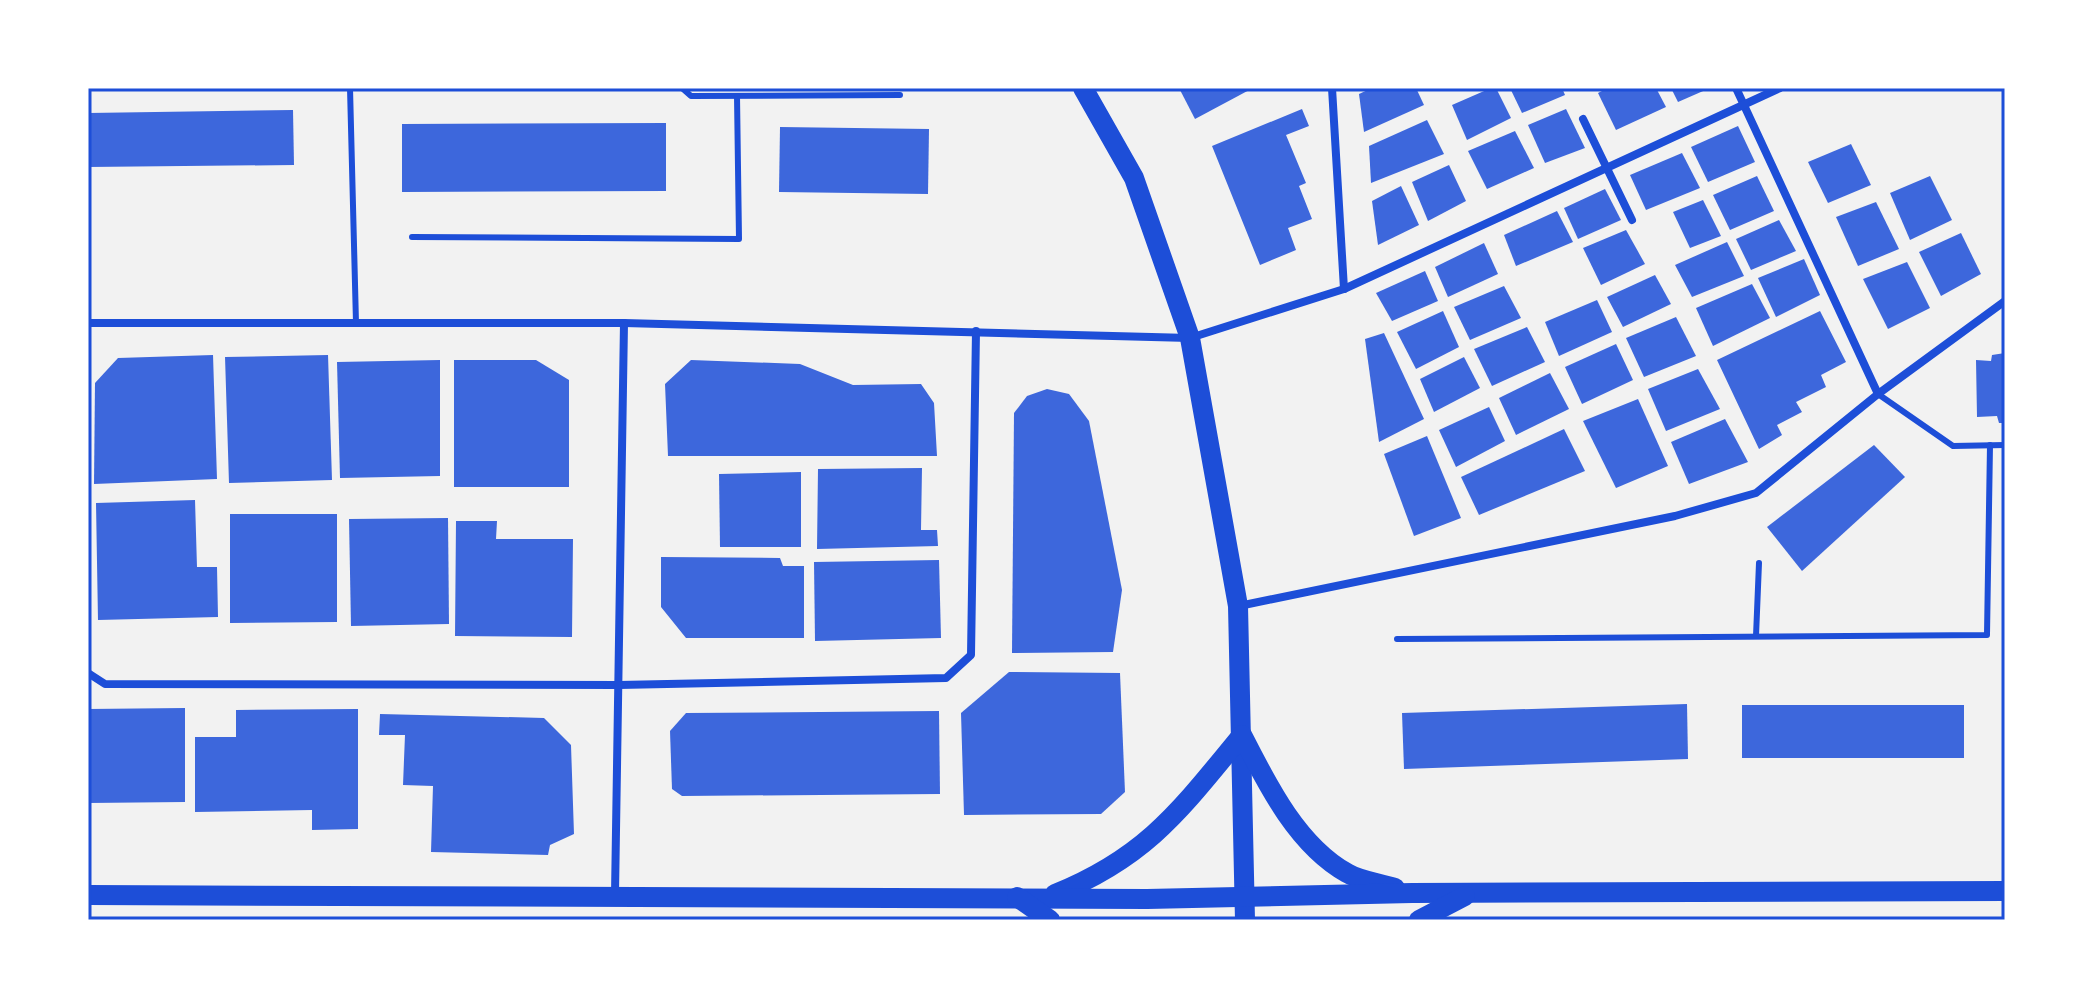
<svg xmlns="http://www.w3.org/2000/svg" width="2093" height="1008" font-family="Commissioner,sans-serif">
	<rect width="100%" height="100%" fill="#f2f2f2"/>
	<!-- building -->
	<g fill="#3d67dc">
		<polygon points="1179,88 1253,88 1195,119"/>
		<polygon points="1372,88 1416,88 1424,105 1364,132 1359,94"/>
		<polygon points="1491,88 1496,88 1511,118 1467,140 1452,105"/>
		<polygon points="1510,88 1562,88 1565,95 1522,113"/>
		<polygon points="1608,88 1656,88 1666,107 1616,130 1598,93"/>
		<polygon points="1671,88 1710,88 1678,102"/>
		<polygon points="1302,109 1309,126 1286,135 1306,183 1299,186 1312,219 1288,228 1296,250 1260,265 1212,146"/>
		<polygon points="1566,109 1585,148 1545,163 1528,125"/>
		<polygon points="293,110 294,165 88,167 88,113"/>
		<polygon points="1427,120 1444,154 1371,183 1369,146"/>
		<polygon points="666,123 666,191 402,192 402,124"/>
		<polygon points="1738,126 1755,162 1708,182 1691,147"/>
		<polygon points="780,127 929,129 928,194 779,192"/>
		<polygon points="1515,131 1534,168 1487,189 1468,151"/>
		<polygon points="1851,144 1871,185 1828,203 1808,162"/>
		<polygon points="1682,153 1700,188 1646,210 1630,175"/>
		<polygon points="1449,165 1466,201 1428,221 1412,182"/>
		<polygon points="1757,176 1774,211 1730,230 1713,195"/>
		<polygon points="1930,176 1952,220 1910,240 1890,193"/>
		<polygon points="1401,186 1419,225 1378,245 1372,201"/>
		<polygon points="1605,189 1621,220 1578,239 1564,208"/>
		<polygon points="1703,200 1721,236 1690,248 1673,212"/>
		<polygon points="1876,202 1899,249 1858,266 1836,217"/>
		<polygon points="1557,211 1573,242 1516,266 1504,235"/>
		<polygon points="1779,220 1796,251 1751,270 1736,239"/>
		<polygon points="1626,230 1645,264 1601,285 1583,248"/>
		<polygon points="1961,233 1981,274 1941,296 1919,252"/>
		<polygon points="1727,242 1744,276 1692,297 1675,265"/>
		<polygon points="1484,243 1498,274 1448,297 1435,267"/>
		<polygon points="1804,259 1820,295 1776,317 1758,278"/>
		<polygon points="1907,262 1930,308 1888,329 1863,279"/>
		<polygon points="1425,271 1438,301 1392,321 1376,293"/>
		<polygon points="1655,275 1671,304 1623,327 1607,297"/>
		<polygon points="1752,284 1770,318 1713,346 1696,308"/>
		<polygon points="1504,286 1521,318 1470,340 1454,307"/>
		<polygon points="1597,300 1612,332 1559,356 1545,322"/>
		<polygon points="1443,311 1459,347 1416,369 1397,332"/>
		<polygon points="1820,311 1846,362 1821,375 1826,387 1796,402 1802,412 1777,425 1782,435 1759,449 1717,360"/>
		<polygon points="1676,317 1696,356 1644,377 1626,338"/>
		<polygon points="1527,327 1545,362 1492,386 1474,349"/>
		<polygon points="1384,333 1424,419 1379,442 1365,339"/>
		<polygon points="1616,344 1633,380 1582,404 1565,367"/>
		<polygon points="2005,353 2005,423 1999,423 1997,416 1977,417 1976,360 1991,361 1992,355"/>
		<polygon points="213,355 217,479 94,484 95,383 118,358"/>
		<polygon points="328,355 332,480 229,483 225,357"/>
		<polygon points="1464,357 1480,388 1434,412 1420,379"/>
		<polygon points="440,360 440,476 340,478 337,362"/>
		<polygon points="454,360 536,360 569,380 569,487 454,487"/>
		<polygon points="691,360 800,364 853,385 921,384 934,403 937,456 668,456 665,384"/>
		<polygon points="1698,369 1720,409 1666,431 1648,389"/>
		<polygon points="1550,373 1569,409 1516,435 1499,398"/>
		<polygon points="1047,389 1069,394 1089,421 1122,590 1113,652 1012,653 1014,413 1027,396"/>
		<polygon points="1638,399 1668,466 1616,488 1583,421"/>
		<polygon points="1489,407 1505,441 1456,467 1439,430"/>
		<polygon points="1725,419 1748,462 1689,484 1671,442"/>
		<polygon points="1564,429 1585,471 1479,515 1461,477"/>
		<polygon points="1427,436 1461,518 1414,536 1384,454"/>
		<polygon points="1874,445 1905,477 1802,571 1767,527"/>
		<polygon points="922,468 921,530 937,530 938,546 817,549 818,469"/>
		<polygon points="801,472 801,547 720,547 719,474"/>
		<polygon points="195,500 197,567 217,567 218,617 98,620 96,503"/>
		<polygon points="230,514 337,514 337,622 230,623"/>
		<polygon points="448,518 449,624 351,626 349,519"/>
		<polygon points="456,521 497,521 496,539 573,539 572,637 455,636"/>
		<polygon points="661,557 780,558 783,566 804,566 804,638 686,638 661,607"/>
		<polygon points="939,560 941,638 815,641 814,562"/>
		<polygon points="1009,672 1120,673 1125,792 1101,814 964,815 961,713"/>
		<polygon points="1687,704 1688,759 1404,769 1402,713"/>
		<rect x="1742" y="705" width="222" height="53"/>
		<polygon points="185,708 185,802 88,803 88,709"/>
		<polygon points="358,709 358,829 312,830 312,810 195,812 195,737 236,737 236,710"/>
		<polygon points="939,711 940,794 682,796 672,789 670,731 686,713"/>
		<polygon points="380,714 544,718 571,745 574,834 550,845 548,855 431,852 433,786 403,785 405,735 379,735"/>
	</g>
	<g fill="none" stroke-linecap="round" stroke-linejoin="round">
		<!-- service -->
		<g stroke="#1d4ed8" stroke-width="6">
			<polyline points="350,88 356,323"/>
			<polyline points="682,88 691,96 900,95"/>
			<polyline points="412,237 739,239 737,96"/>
			<polyline points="1878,394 1953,446 2005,445"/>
			<polyline points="1756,636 1759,563"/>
			<polyline points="1397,639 1987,635 1990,445"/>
		</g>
		<!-- minor -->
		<g stroke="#1d4ed8" stroke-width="8">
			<polyline points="1332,88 1344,289"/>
			<polyline points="1736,88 1878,394"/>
			<polyline points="1583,119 1632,220"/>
			<polyline points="88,323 624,323 1190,338 1344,289 1780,88"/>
			<polyline points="1239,606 1675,516 1756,493 1878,394 2005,301"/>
			<polyline points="88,673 105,684 619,685 946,678 971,655 976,331"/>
			<polyline points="615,894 624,323"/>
		</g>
		<!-- primary -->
		<g stroke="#1d4ed8" stroke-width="20">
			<polyline points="1083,88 1134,178 1190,338 1238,606 1245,920"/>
			<path d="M1055,894c92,-37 126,-85 187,-159 25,49 55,110 105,138 13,8 33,10 48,15"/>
			<polyline points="88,895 1147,899 1412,893 2005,891"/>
			<polyline points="1017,897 1050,920"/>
			<polyline points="1419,920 1465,896"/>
		</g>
	</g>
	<!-- border -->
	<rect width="2093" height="1008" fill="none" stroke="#ffffff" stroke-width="180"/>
	<rect x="90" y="90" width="1913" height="828" fill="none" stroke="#1d4ed8" stroke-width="3"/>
</svg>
